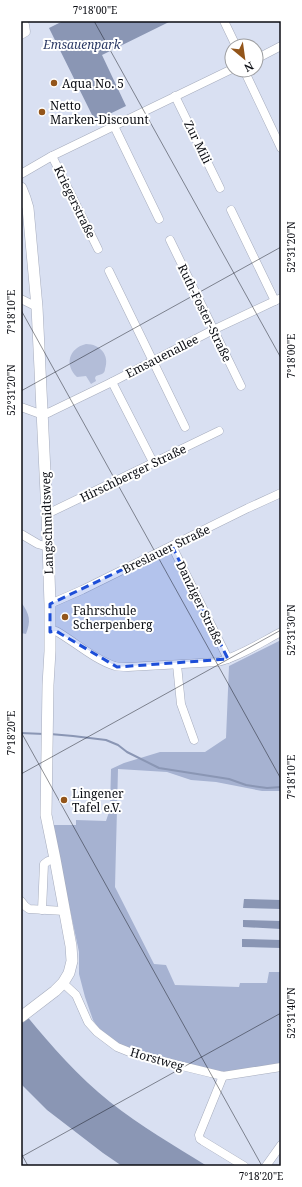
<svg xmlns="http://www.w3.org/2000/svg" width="302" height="1187" font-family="'Noto Serif',serif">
	<rect width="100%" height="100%" fill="#d9e0f2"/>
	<!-- green -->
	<path fill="#b3bdd8" d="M86,344c14,0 24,11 19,25 0,2 -1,4 -3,5 -2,1 -4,1 -6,2l-1,2 1,3 -5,3 -5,-8 -9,1c-13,-12 -8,-29 9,-33z"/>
	<!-- forest -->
	<g fill="#a6b2d1">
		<path d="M21,602c9,13 10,18 5,32l-5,-1z"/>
		<polygon points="281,640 281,791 262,791 216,782 191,780 167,772 118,769 115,887 154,964 166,965 175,985 239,987 240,983 267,983 269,972 281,972 281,1069 217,1076 137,1055 105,1038 93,1020 85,997 79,974 79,952 52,825 76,825 76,820 106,821 110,809 111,769 124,763 160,752 205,752 226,738 229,666"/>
	</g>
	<!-- water -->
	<g fill="#8a96b4">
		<polygon points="63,21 171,21 102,55 126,106 95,121 49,28"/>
		<polygon points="244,899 281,900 281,909 243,908"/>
		<polygon points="243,920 281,921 281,929 243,927"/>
		<polygon points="242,939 281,940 281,948 242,947"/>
		<path d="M21,1009c27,33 55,66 89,93 30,24 65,44 97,64h-85l-19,-13 -56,-43 -26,-26z"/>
	</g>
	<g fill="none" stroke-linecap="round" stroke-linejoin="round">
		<!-- stream -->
		<g stroke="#8a96b4" stroke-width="2">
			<polyline points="21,733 44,734"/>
			<polyline points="50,734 73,736 106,740 118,745 127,752 159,768 229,779 246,785 267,788 281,787"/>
		</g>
		<!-- street casing -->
		<g stroke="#a6acbd" stroke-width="9">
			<g id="street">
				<polyline points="224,21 236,46"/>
				<polyline points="21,35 26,32 25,25 23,21"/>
				<polyline points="256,59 281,46"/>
				<polyline points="244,70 281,148"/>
				<polyline points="175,96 220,188"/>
				<polyline points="114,126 159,219"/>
				<polyline points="52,156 98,249"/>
				<polyline points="21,174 52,156 232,69"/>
				<polyline points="231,210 275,301"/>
				<polyline points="170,240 241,386"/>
				<polyline points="109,271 185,427"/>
				<polyline points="21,299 37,307"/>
				<polyline points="112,382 153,462"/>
				<polyline points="21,407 43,415 50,412 112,382 213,330 281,298"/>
				<polyline points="47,514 219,431"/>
				<polyline points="21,534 38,544 48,547"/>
				<polyline points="172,546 228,659"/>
				<polyline points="50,604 82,590 248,508 281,493"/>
				<path d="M50,632l6,-1c19,11 39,29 59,35 4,1 9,1 13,1l90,-5c22,-6 42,-19 63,-30"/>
				<polyline points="177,665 181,704 194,740"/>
				<polyline points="21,901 25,906 29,909 65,911"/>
				<polyline points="42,910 44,864 48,861 55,859"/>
				<polyline points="63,983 76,995 88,1022 97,1032 117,1047 137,1055 223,1076 281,1067"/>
				<polyline points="223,1076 199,1135 200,1139 203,1141 244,1166"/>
				<polyline points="266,1166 281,1145"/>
			</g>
		</g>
		<!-- secondary casing -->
		<g stroke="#a6acbd" stroke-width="12">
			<polyline id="secondary" points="21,188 25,198 28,208 37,307 47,514 50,604 50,651 48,685 46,815 55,859 71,946 72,961 69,973 63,983 55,991 21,1017"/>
		</g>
		<!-- street -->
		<use href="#street" stroke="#fff" stroke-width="8"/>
		<!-- secondary -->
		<use href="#secondary" stroke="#fff" stroke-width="11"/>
	</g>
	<!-- marked area -->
	<path fill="#1d4ed8" fill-opacity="0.2" stroke="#1d4ed8" stroke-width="3" stroke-dasharray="8 5" stroke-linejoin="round" d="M172,546l56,113 -111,8 -61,-36 -6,1v-28z"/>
	<!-- ticks -->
	<path fill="none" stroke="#0b0d13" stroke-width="1" stroke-opacity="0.45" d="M94,21l187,337M21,310l260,469M21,391l260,-144M21,732l241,434M21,774l260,-144M21,1153l7,13M21,1157l260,-144"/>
	<!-- markers -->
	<g fill="#93551a" stroke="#fff" stroke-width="1.5">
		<circle cx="54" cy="83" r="4"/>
		<circle cx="42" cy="112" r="4"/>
		<circle cx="65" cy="617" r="4"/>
		<circle cx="64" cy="800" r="4"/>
	</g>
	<g text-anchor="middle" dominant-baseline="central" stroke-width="4" stroke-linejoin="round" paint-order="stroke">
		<!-- park labels -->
		<g font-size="12" font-style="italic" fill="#2b3964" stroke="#fff">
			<text x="82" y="44">Emsauenpark</text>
		</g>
		<!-- poi labels -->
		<g font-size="12" fill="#0b0d13" stroke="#fff" text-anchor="start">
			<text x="62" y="83">Aqua No. 5</text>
			<text x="50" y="105">Netto<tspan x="50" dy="14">Marken-Discount</tspan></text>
			<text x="73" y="610">Fahrschule<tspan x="73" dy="14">Scherpenberg</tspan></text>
			<text x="72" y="793">Lingener<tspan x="72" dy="14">Tafel e.V.</tspan></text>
		</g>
		<!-- street labels -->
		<g font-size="12" fill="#0b0d13" stroke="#fff">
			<text transform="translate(198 142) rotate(64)">Zur Mili</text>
			<text transform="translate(75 202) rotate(64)">Kriegerstraße</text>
			<text transform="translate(205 313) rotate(64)">Ruth-Foster-Straße</text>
			<text transform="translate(162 356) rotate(-27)">Emsauenallee</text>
			<text transform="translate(133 473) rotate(-26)">Hirschberger Straße</text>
			<text transform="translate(47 523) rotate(-92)">Langschmidtsweg</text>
			<text transform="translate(166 549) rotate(-26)">Breslauer Straße</text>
			<text transform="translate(200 603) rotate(64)">Danziger Straße</text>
			<text transform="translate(157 1059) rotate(16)">Horstweg</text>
		</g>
	</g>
	<!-- border -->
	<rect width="302" height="1187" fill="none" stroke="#ffffff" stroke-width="44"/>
	<!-- north arrow -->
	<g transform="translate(244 58) rotate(151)"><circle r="19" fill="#ffffff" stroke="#9d9ea1"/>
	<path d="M0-3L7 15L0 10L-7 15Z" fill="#93551a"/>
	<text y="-6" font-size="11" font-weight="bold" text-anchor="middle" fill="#0b0d13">N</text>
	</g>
	<rect x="22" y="22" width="258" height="1143" fill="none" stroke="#0b0d13" stroke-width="1.5"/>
	<g font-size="10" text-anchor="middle" fill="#0b0d13">
		<text x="95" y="14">7°18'00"E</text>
		<text transform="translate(291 247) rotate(-90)" y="4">52°31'20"N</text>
		<text transform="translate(11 312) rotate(-90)" y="4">7°18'10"E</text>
		<text transform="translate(291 356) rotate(-90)" y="4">7°18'00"E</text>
		<text transform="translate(11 390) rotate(-90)" y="4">52°31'20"N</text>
		<text transform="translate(291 630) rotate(-90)" y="4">52°31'30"N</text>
		<text transform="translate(11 733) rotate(-90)" y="4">7°18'20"E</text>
		<text transform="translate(291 777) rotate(-90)" y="4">7°18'10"E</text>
		<text transform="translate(291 1013) rotate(-90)" y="4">52°31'40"N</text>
		<text x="261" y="1180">7°18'20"E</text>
	</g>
</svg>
